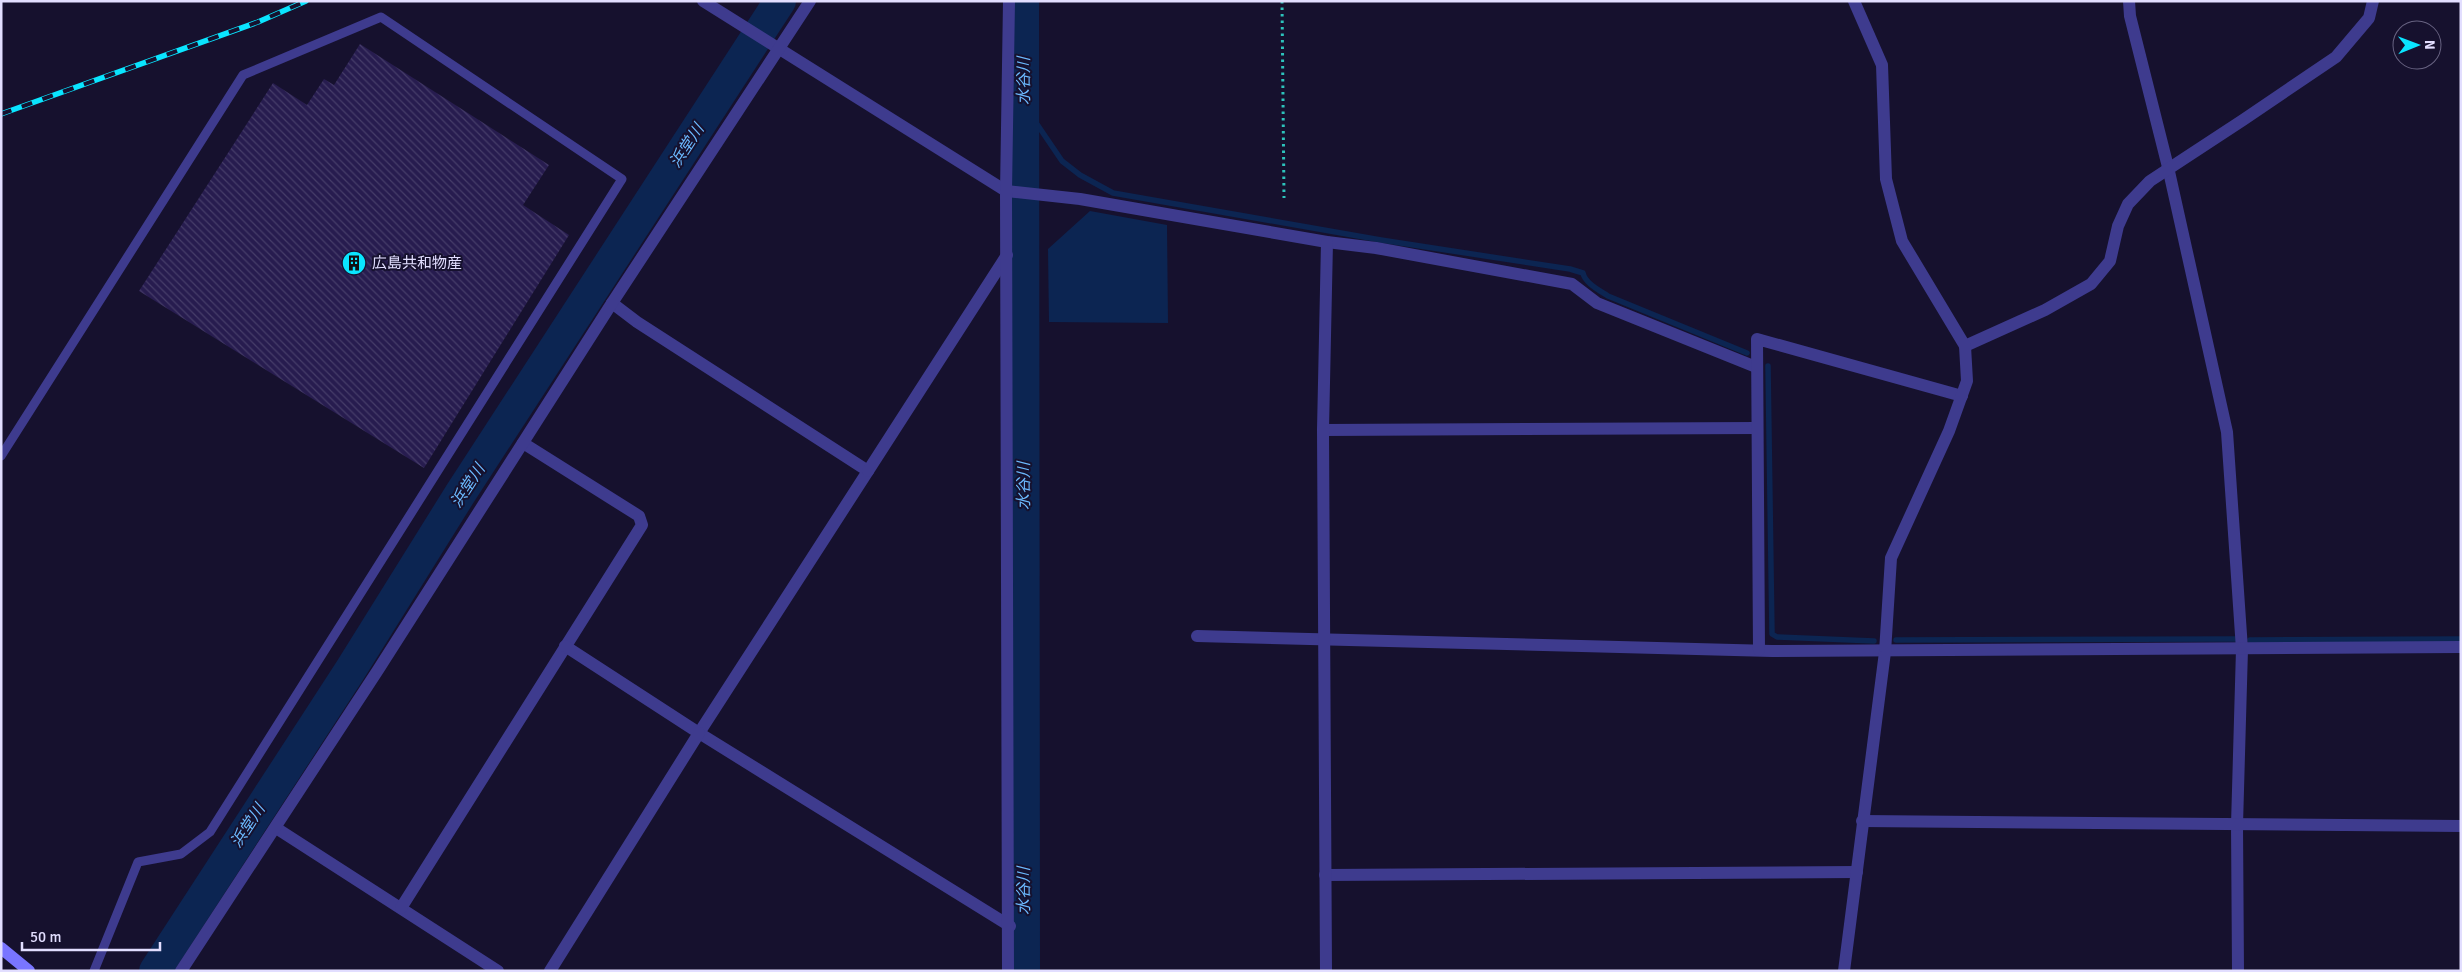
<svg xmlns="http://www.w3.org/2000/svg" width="2462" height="972" font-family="Signika,'Noto Sans JP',sans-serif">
	<defs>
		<pattern id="building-back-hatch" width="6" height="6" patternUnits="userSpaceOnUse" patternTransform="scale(1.25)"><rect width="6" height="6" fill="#271c4f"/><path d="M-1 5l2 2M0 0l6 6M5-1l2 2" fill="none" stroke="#463d69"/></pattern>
	</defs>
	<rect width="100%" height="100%" fill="#16112e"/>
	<!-- water -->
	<polygon fill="#0c2552" points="1090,211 1167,225 1168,323 1049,322 1048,249"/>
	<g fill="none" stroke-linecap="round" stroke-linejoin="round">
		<!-- stream -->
		<g stroke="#0c2552" stroke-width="5.5">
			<path d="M1024,105l38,56 18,14 33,18 268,47 189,29 13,4c2,10 16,17 25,23l139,57"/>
			<polyline points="1768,366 1772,634 1777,637 1874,641"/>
			<polyline points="1896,640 2237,639"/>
			<polyline points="2250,640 2461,639"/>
		</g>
		<!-- river -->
		<g stroke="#0c2552" stroke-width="32">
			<polyline points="1023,1 1024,971"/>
			<polyline points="155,971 351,669 460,494 780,1"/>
		</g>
	</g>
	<!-- building -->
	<polygon fill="url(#building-back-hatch)" points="360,44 549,165 523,205 569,235 424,468 139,291 273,83 307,105 324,79 334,85"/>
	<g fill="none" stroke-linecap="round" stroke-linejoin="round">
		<!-- path -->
		<polyline stroke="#2dc3bb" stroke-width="3" stroke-dasharray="2.5 4" stroke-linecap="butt" points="1282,1 1284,198"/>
		<!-- service -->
		<polyline stroke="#3e3b8e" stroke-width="9" points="1,456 243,75 381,17 622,179 210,832 181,854 138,862 94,971"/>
		<!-- minor -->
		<g stroke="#3e3b8e" stroke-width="12">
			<polyline points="703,1 1006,191 1080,199 1327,242 1376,248 1572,284 1597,303 1756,367"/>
			<polyline points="2129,1 2130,16 2168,167 2227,432 2242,649 2237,825 2238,971"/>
			<polyline points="612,303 637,322 868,471 699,733 1010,926"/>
			<polyline points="1965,346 2045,310 2091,284 2110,261 2118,226 2128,204 2150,181 2243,120 2336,57 2369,18 2373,1"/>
			<polyline points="1323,430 1757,428"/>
			<polyline points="868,471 1007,255"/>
			<polyline points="1197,636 1772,651 2461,647"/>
			<polyline points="1759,650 1757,339 1962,396"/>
			<polyline points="1862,821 2461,826"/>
			<polyline points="276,828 498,971"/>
			<polyline points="1325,875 1857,872"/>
			<polyline points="401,908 642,525 639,516 523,443"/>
			<polyline points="181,971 378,670 612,303 810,1"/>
			<polyline points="550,971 699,733 565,646"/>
			<polyline points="1008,971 1006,191 1009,1"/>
			<polyline points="1326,971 1323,430 1327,242"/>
			<polyline points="1844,971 1885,652 1891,558 1949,431 1967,381 1965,346 1902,241 1886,179 1882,65 1854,1"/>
		</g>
		<!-- secondary -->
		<polyline stroke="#7975ff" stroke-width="12" points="1,948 29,971"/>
		<!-- rail casing -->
		<g stroke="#0ae5ff" stroke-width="5.5">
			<polyline id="rail" points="1,114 258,22 306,1"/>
		</g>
		<!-- rail -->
		<use href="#rail" stroke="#16112e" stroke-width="4" stroke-dasharray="11" stroke-linecap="butt"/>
	</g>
	<!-- icons -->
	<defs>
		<g id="building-disc" transform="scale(1.25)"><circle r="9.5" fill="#0ae5ff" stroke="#16112e"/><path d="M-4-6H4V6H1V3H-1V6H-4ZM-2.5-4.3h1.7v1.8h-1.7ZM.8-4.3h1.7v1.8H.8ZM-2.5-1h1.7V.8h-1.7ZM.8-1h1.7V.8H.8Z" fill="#111"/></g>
	</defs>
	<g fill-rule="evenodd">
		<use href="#building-disc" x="354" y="263"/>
	</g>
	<g text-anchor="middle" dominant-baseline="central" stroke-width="4" stroke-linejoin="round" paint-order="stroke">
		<!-- poi labels -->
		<g font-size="15" fill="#e2deff" stroke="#16112e" text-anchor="start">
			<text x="372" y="263">広島共和物産</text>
		</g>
		<!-- water labels -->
		<g font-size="16" font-style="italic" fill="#6cbaff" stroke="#16112e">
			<text transform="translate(1024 81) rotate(-90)">水谷川</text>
			<text transform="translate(687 146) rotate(-57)">浜堂川</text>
			<text transform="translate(468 486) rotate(-57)">浜堂川</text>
			<text transform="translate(1024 486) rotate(-90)">水谷川</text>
			<text transform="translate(248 826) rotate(-57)">浜堂川</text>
			<text transform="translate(1024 891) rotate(-90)">水谷川</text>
		</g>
	</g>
	<!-- border -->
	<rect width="2462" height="972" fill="none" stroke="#e2deff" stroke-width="5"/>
	<!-- north arrow -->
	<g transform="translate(2417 45) rotate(89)"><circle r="24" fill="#16112e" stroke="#686382"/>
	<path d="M0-4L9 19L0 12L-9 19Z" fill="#0ae5ff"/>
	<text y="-8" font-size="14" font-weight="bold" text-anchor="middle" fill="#e2deff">N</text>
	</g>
	<!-- scale -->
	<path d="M22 942v8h138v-8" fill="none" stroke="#e2deff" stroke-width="2.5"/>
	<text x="30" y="942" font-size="15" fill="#e2deff" stroke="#16112e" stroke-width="4" paint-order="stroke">50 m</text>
</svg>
